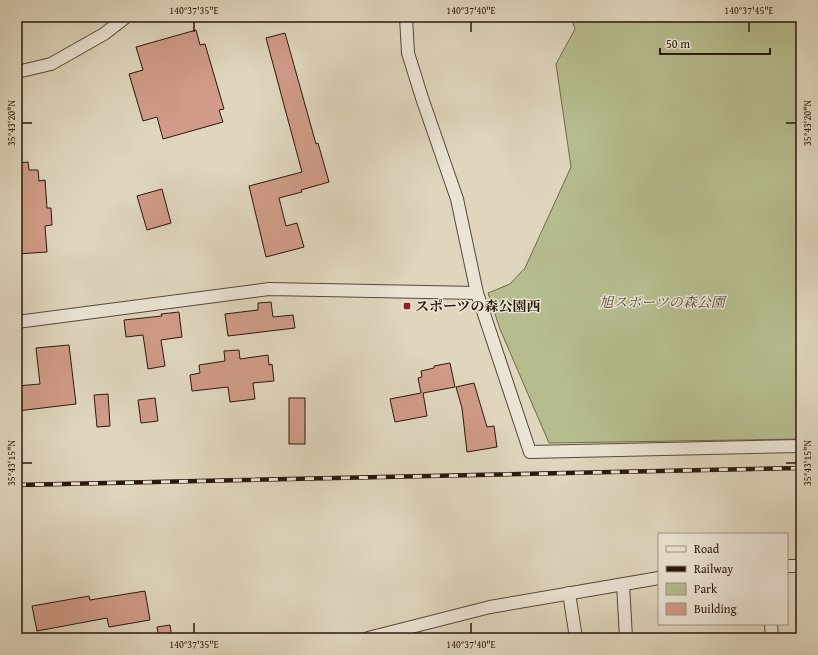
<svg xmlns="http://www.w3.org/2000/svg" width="818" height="655" font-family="'Gentium Book Plus','Noto Serif JP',serif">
	<rect width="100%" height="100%" fill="#dfd6bd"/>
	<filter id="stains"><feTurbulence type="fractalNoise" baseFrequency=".005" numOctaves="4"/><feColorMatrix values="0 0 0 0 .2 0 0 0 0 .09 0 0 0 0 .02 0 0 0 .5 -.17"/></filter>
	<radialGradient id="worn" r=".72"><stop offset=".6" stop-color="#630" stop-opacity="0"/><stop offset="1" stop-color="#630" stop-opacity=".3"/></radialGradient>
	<!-- green -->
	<polygon fill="#b6bc8e" stroke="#706a4e" points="571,17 801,17 801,439 549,443 500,329 488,293 510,284 525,268 571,167 556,64 575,29"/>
	<!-- building -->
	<g fill="#d09b88" stroke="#2b180d">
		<polygon points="196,30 200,45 205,44 224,109 219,110 223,122 163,139 157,117 143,121 129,74 143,70 136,47"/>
		<polygon points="285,33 316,144 318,143 329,182 301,190 302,192 279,198 286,226 297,223 304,247 266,257 249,186 302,172 266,38"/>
		<polygon points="28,162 29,170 38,170 39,181 45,180 47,208 51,208 52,225 45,226 47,252 17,254 17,163"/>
		<polygon points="162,189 171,223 147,230 137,196"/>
		<polygon points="271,302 273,317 293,315 295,328 228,336 225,314 258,310 258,303"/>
		<polygon points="179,312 182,337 161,340 165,366 148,369 143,335 126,337 124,320 162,316 161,314"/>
		<polygon points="69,345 76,404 17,411 17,386 40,384 36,348"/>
		<polygon points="239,350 240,359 268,355 269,365 272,364 274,381 253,383 255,399 230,402 228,387 192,391 190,375 200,373 199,365 225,361 224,351"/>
		<polygon points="450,363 455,387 423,393 427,416 395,422 390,399 421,393 418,378 422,377 421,371 434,368 434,366"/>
		<polygon points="474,383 487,427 494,426 497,447 467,452 462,408 456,387"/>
		<polygon points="108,394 110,426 97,427 94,395"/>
		<polygon points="155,398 158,421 141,423 138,400"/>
		<rect x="289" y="398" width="16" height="46"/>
		<polygon points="145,591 150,620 109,627 107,618 37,631 32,606 89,596 90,600"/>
		<polygon points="170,625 172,638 159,638 157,627"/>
	</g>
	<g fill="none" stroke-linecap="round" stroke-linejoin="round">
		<!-- street casing -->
		<g stroke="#584839" stroke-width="14">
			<g id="street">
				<polyline points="406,17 408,53 422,98 457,199 477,293 530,452 801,446"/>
				<polyline points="17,72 51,64 104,34 126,17"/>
				<polyline points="17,322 269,289 477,293"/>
				<polyline points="787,566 801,566"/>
				<polyline points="623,584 626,638"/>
				<polyline points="569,593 576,638"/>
				<polyline points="771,624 772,638"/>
				<polyline points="368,638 490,607 659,578"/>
			</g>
		</g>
		<!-- street -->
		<use href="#street" stroke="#eae4d4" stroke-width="12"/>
		<!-- rail casing -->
		<g stroke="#2b180d" stroke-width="4.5">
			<polyline id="rail" points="17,485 801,468"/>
		</g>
		<!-- rail -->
		<use href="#rail" stroke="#eae4d4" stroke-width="3" stroke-dasharray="9" stroke-linecap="butt"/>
	</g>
	<!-- ticks -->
	<path fill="none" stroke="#2b180d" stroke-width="1.5" d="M194,22v10M471,22v10M749,22v10M22,123h10M786,123h10M22,463h10M786,463h10M194,623v10M471,623v10"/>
	<!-- markers -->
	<rect fill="#8f2418" stroke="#eae4d4" stroke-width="1.5" x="403" y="302" width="8" height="8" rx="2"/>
	<g text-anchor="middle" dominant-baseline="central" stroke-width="3" stroke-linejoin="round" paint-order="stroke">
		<!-- park labels -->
		<g font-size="14" font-style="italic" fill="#554934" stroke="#eae4d4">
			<text x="662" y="302">旭スポーツの森公園</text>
		</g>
		<!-- poi labels -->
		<g font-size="14" font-weight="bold" fill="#2b180d" stroke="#eae4d4" text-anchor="start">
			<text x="415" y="306">スポーツの森公園西</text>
		</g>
	</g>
	<!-- margin -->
	<rect width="818" height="655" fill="none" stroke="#dfd6bd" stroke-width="44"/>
	<!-- legend -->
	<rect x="658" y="533" width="130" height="92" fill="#eae4d4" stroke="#9e9284"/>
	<rect x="666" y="546" width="20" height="6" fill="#eae4d4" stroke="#9e9284"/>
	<text x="694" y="553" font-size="12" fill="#2b180d">Road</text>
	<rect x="666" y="566" width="20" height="6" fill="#2b180d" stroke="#9e9284"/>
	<text x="694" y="573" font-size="12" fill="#2b180d">Railway</text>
	<rect x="666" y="583" width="20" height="12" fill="#b6bc8e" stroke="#9e9284"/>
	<text x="694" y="593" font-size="12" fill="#2b180d">Park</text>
	<rect x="666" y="603" width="20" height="12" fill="#d09b88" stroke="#9e9284"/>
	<text x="694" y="613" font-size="12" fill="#2b180d">Building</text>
	<!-- scale -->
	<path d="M660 48v6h110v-6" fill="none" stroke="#2b180d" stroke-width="2"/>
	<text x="666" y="48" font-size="12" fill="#2b180d" stroke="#eae4d4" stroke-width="3" paint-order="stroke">50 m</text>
	<rect x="22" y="22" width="774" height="611" fill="none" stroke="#2b180d" stroke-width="1.5"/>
	<g font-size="10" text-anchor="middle" fill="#2b180d">
		<text x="194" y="14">140°37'35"E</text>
		<text x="471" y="14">140°37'40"E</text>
		<text x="749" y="14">140°37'45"E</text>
		<text transform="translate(11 123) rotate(-90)" y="4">35°43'20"N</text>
		<text transform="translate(807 123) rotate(-90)" y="4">35°43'20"N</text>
		<text transform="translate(11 463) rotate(-90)" y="4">35°43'15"N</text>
		<text transform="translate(807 463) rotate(-90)" y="4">35°43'15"N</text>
		<text x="194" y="648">140°37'35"E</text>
		<text x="471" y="648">140°37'40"E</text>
	</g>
	<rect width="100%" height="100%" filter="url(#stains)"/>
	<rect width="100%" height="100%" fill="url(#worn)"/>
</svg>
